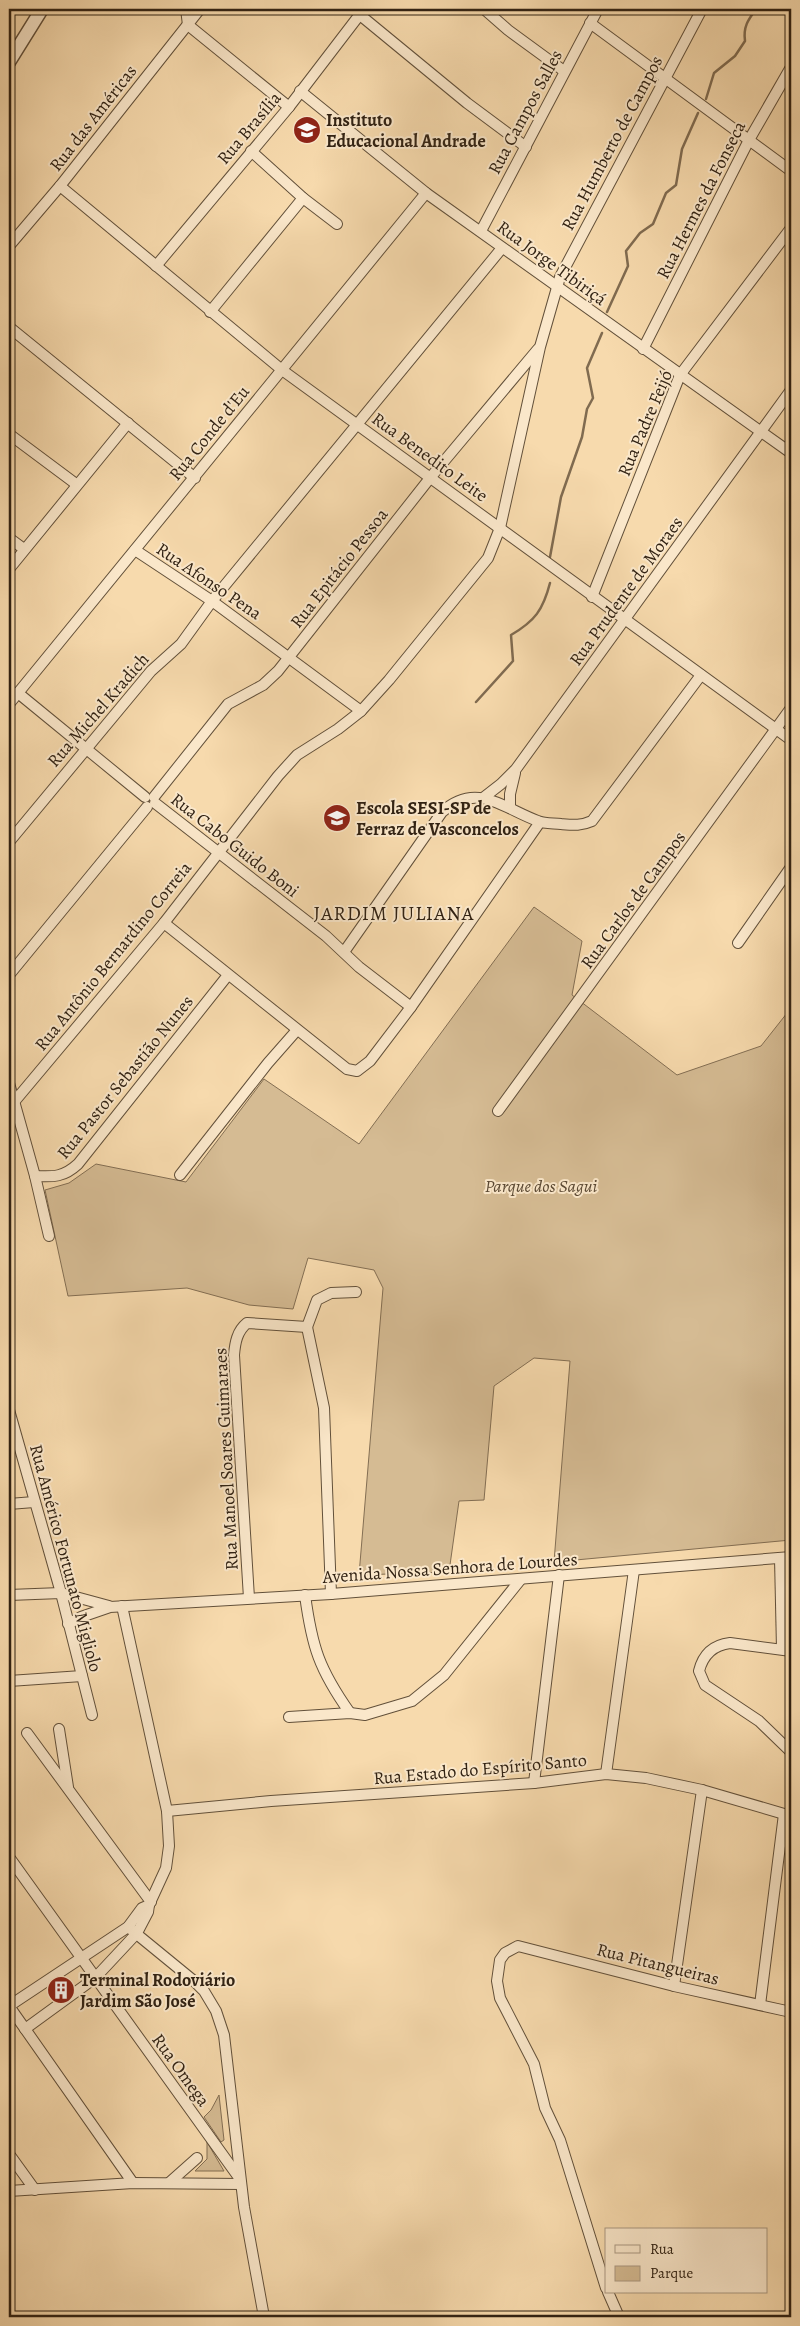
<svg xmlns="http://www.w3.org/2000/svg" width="800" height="2326" font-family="Alegreya,serif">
	<rect width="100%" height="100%" fill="#f7daad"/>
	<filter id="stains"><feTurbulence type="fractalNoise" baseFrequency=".004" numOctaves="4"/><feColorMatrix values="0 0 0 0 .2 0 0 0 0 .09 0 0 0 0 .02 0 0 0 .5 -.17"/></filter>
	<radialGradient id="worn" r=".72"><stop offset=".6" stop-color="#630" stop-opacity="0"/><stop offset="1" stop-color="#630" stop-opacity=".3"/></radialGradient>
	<!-- green -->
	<g fill="#d5bb93" stroke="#836e53">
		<polygon points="534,907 582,941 572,995 677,1075 761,1046 791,1008 791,1540 554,1562 570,1361 534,1358 494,1386 484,1500 459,1501 449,1572 359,1575 383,1288 374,1270 308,1258 293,1309 249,1305 187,1288 68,1296 45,1190 69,1183 96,1164 186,1182 264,1079 359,1144"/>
		<polygon points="219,2095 224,2140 221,2142 204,2117 211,2110"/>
		<polygon points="207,2142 224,2171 195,2171 207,2159"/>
	</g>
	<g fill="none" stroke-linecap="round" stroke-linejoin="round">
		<!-- stream -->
		<g stroke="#806b50" stroke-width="2.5">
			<path d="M706,99l8,-26 21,-17 10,-15c-2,-14 3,-21 11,-32"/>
			<polyline points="607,312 628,266 626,251 640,233 653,224 666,193 676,185 682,149 698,113"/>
			<polyline points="550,557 561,497 582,437 587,409 593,398 587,368 602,333"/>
			<path d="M476,702l37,-41 -2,-26c24,-14 32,-25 39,-52"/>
		</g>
		<!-- minor casing -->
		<g stroke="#62503a" stroke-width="12">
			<g id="minor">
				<polyline points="186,9 188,25 289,107"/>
				<polyline points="484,9 508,30 564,71"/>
				<polyline points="360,15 467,103 526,147"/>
				<polyline points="590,23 791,171"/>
				<polyline points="300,91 426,193 791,453"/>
				<polyline points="251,151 303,198 337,224"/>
				<polyline points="60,186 282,370 791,740"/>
				<polyline points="481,231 598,9"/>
				<polyline points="9,246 60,186 200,9"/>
				<polyline points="156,266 289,107 364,9"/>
				<polyline points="210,312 303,198"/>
				<polyline points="9,327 195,478"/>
				<polyline points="643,349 749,140 791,67"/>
				<polyline points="9,434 76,484"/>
				<polyline points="9,538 24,549"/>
				<polyline points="135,550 212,601 361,711"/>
				<polyline points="9,569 128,423"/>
				<polyline points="592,597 680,375 791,228"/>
				<polyline points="18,693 145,797"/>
				<polyline points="9,704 426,193"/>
				<polyline points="154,797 228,704 263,685 278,671 430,478 538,349"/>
				<polyline points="483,798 501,784 516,769 791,390"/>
				<polyline points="155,803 326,936 359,967 411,1007"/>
				<polyline points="510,808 510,794 515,773"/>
				<polyline points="9,842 151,671 181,644 212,601 502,248"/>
				<polyline points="164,923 347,1069 357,1071 370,1061 411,1007 540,822"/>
				<polyline points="738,943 791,867"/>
				<path d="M344,952l98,-140c34,-31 61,-4 96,9 7,3 16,2 23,3 12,1 20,2 31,-3l109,-146"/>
				<polyline points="9,975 147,807"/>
				<polyline points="9,1083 35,1176 49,1236"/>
				<polyline points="14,1102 164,923 278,776 297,755 338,729 361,711 389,680 488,558 500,528 540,347 560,277 702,9"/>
				<polyline points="498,1111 791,708"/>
				<polyline points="180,1175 268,1063 297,1030"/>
				<path d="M35,1176c19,1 29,1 43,-12l150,-189"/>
				<polyline points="307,1327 324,1408 331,1594"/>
				<polyline points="307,1327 317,1300 331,1293 356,1292"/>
				<polyline points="9,1410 61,1593 92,1715"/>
				<polyline points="9,1504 34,1502"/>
				<polyline points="780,1558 782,1649"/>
				<polyline points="9,1595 61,1593 109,1606"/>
				<path d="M305,1595c7,52 14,74 45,118"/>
				<path d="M249,1598l-15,-243c1,-12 3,-24 13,-32l60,4"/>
				<polyline points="68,1624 81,1617 110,1607 331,1594 791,1557"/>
				<path d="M791,1651l-61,-8c-17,2 -27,12 -31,28l6,14 54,36 32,31"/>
				<polyline points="9,1681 82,1676"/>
				<polyline points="289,1717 350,1713 365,1715 412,1701 444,1675 521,1579"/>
				<polyline points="59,1729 68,1787"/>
				<polyline points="27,1733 151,1902"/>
				<polyline points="606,1774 634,1570"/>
				<polyline points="534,1783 559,1575"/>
				<polyline points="167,1811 271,1801 534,1783 606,1774 646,1778 702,1790 791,1816"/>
				<polyline points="9,1857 240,2179"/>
				<polyline points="128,1927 194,1981 204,1991 216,2011 224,2035 244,2207 264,2317"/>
				<polyline points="674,1986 702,1790"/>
				<polyline points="760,2005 784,1814"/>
				<polyline points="9,2006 133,2183"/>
				<polyline points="9,2006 128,1927 142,1908 149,1905"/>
				<polyline points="25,2029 95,1978 137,1933 148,1912 149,1905 166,1868 169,1846 167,1811 122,1606"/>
				<polyline points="9,2154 35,2190"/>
				<polyline points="170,2182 197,2158"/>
				<polyline points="9,2191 133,2183 241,2184"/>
				<polyline points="606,2288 560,2140 545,2108 534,2064 500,1998 497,1981 500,1960 505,1953 518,1946 674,1986 791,2012"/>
				<polyline points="608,2292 619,2317"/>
			</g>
		</g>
		<!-- tertiary casing -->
		<g stroke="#62503a" stroke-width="15">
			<polyline id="tertiary" points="9,62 42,9"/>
		</g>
		<!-- minor -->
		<use href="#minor" stroke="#fae7ca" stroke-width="10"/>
		<!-- tertiary -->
		<use href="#tertiary" stroke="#fae7ca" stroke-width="12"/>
	</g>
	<!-- icons -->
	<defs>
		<g id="school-disc" transform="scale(1.4375)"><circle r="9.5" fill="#8f2418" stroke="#fae7ca"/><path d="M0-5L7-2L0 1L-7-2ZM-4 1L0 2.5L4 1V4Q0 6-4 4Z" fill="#fff"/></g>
		<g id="building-disc" transform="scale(1.4375)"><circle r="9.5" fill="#8f2418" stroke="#fae7ca"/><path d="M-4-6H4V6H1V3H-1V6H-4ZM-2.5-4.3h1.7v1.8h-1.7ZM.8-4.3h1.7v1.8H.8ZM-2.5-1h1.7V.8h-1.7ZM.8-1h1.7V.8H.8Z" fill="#fff"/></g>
	</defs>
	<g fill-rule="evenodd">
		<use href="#school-disc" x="307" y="130"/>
		<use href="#school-disc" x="337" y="818"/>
		<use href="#building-disc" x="61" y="1990"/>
	</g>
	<g text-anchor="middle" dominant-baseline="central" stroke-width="4" stroke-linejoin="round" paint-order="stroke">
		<!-- street labels -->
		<g font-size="18" fill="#312213" stroke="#fae7ca">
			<text transform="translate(525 112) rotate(-62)">Rua Campos Salles</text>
			<text transform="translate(93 118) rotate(-52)">Rua das Américas</text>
			<text transform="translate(249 128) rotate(-50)">Rua Brasília</text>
			<text transform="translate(612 143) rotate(-62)">Rua Humberto de Campos</text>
			<text transform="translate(701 200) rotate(-63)">Rua Hermes da Fonseca</text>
			<text transform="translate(552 263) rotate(36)">Rua Jorge Tibiriçá</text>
			<text transform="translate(645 423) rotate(-67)">Rua Padre Feijó</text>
			<text transform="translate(209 433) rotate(-51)">Rua Conde d'Eu</text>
			<text transform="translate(430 457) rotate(36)">Rua Benedito Leite</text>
			<text transform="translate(339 568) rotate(-52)">Rua Epitácio Pessoa</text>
			<text transform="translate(209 581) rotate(34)">Rua Afonso Pena</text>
			<text transform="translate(626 591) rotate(-54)">Rua Prudente de Moraes</text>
			<text transform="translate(98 710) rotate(-49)">Rua Michel Kradich</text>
			<text transform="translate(235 845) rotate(38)">Rua Cabo Guido Boni</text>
			<text transform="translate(633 900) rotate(-54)">Rua Carlos de Campos</text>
			<text transform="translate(113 956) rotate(-51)">Rua Antônio Bernardino Correia</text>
			<text transform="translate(125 1077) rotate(-51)">Rua Pastor Sebastião Nunes</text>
			<text transform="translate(226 1459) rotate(-93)">Rua Manoel Soares Guimaraes</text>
			<text transform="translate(66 1558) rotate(75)">Rua Américo Fortunato Migliolo</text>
			<text transform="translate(450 1568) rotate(-4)">Avenida Nossa Senhora de Lourdes</text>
			<text transform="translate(480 1769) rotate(-5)">Rua Estado do Espírito Santo</text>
			<text transform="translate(658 1964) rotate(14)">Rua Pitangueiras</text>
			<text transform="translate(181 2070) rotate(54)">Rua Omega</text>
		</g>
		<!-- poi labels -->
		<g font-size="18" font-weight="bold" fill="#312213" stroke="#fae7ca" text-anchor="start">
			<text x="326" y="120">Instituto<tspan x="326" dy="21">Educacional Andrade</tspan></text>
			<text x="356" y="808">Escola SESI-SP de<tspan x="356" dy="21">Ferraz de Vasconcelos</tspan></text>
			<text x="80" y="1980">Terminal Rodoviário<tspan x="80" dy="21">Jardim São José</tspan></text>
		</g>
		<!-- park labels -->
		<g font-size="18" font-style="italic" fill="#5a4833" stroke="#fae7ca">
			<text x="541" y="1186">Parque dos Sagui</text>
		</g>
		<!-- quarter labels -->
		<g font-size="20" letter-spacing="1" fill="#312213" stroke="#fae7ca">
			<text x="394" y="913">JARDIM JULIANA</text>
		</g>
	</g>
	<!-- margin -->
	<rect width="800" height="2326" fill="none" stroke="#f7daad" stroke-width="30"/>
	<rect x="10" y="10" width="780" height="2306" fill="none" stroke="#312213" stroke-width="2.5"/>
	<rect x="15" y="15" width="770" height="2296" fill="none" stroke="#312213"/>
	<!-- legend -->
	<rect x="605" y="2228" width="162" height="65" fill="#fae7ca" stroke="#aa9881"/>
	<rect x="615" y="2245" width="25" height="8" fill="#fae7ca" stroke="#aa9881"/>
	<text x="650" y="2254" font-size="15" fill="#312213">Rua</text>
	<rect x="615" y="2266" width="25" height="15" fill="#d5bb93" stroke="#aa9881"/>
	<text x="650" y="2278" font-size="15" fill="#312213">Parque</text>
	<rect width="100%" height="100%" filter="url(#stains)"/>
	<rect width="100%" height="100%" fill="url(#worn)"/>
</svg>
